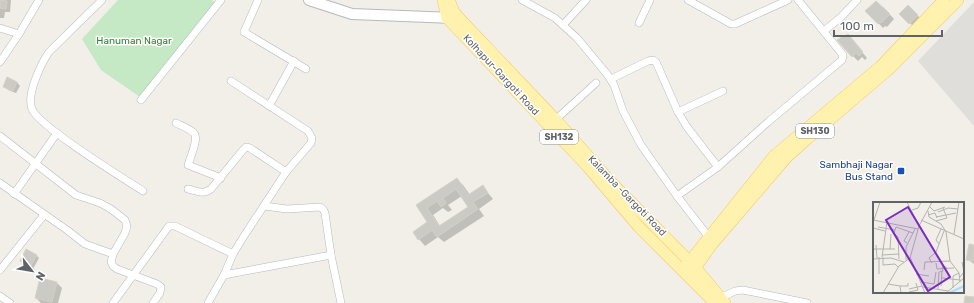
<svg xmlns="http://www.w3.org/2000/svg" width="974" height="303" font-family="Rubik,sans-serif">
	<rect width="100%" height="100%" fill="#f1efe8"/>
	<!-- industrial -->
	<polygon fill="#e0deda" points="974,2 974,126 918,61"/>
	<!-- green -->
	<polygon fill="#c5e8c5" points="118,0 211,0 215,2 140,97 101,70 82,39"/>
	<!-- shadow -->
	<g fill="#0003" fill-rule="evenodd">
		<polygon points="0,0 11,0 10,12 5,12 4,18 0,18"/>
		<polygon points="908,6 920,18 913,26 901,14"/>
		<polygon points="883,7 894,19 887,27 885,26 883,28 867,11"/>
		<polygon points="852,40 867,58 865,60 862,57 858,61 853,56"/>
		<polygon points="17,82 20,86 16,93 8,90 5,86"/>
		<path d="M457,179l6,6 7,10 13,-8 10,12 -14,10 5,7 -40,26 -6,-5 -13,9 -6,-7 9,-16 -11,-18zM462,196l7,11 -29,19 -7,-11 10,-7 5,4 4,-2 -4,-5z"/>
		<polygon points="974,246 974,264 967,259"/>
		<polygon points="36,255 39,258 33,269 21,261"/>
		<polygon points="41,279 57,283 62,288 58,303 41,303 36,298"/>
	</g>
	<!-- building -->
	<g fill="#cccac5" stroke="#d6d1c6" fill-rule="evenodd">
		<polygon points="0,0 7,1 6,9 0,8"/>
		<polygon points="876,1 890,14 881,23 880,22 878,24 865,11"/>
		<polygon points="908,5 918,15 909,24 899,14"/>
		<polygon points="848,34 863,52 859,56 856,53 852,57 837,40 843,36 844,37"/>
		<polygon points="7,77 17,82 13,91 3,87"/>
		<path d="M457,178l11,17 15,-10 5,8 -15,9 5,7 -41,28 -5,-7 -14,10 -5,-8 14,-10 -11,-17zM456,189l12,18 -29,19 -12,-18 10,-7 4,6 5,-4 -3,-5z"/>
		<polygon points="969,244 974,245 974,261 966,260"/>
		<polygon points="26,249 37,255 30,267 20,261"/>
		<polygon points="40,278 57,282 52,302 35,298"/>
		<polygon points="965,296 974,297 974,303 964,303"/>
	</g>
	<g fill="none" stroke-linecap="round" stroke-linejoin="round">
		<!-- street casing -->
		<g stroke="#b5b8bc" stroke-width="8">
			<g id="street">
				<path d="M102,0l-53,52c-8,12 -23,43 -17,57 6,17 91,69 111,82"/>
				<polyline points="258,0 244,32 306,69"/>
				<polyline points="522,0 555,18 577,38 607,74 614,85 623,111 641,145 677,196"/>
				<polyline points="688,0 731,24 735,24 788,0"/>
				<polyline points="639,23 650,0"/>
				<polyline points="563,25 586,0"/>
				<polyline points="0,28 19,34"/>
				<polyline points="824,31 841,17 857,0"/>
				<polyline points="0,62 19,34 39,0"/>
				<polyline points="611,79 648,61 653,60 656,62 678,112 687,127 718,167"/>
				<polyline points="141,100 221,0"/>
				<polyline points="269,106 294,61"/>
				<polyline points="678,112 723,91"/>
				<polyline points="553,122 596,83"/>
				<path d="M176,123c6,3 14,6 18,10 5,6 -4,25 -6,32l33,13"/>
				<polyline points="0,136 76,195 100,203 111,209 125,220 127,226 125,233 113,254 111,262 113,266 117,269 157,284 161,287 160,293 153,303"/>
				<polyline points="0,183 67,230 85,244 113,254"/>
				<path d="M188,189c9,2 15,6 23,0l32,-39 3,-3 4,1 36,24"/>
				<polyline points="14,194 57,133"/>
				<polyline points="264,206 287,209 320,207 323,209 325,213 331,255 341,303"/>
				<polyline points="711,240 677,196 718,167 768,122 842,60 843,55 798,0"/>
				<polyline points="0,270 44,215"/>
				<polyline points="224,275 331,255"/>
				<polyline points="0,296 10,303"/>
				<polyline points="718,299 735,291 743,290 807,303"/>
				<polyline points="113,303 169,226 175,226 233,254"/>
				<polyline points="208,303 224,275 233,254 244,236 286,172 311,143 312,138 308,131 231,81"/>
			</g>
		</g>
		<!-- secondary casing -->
		<g stroke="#b6babf" stroke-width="12">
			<polyline id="secondary" points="309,0 352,14 454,18"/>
		</g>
		<!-- primary casing -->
		<g stroke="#f2c960" stroke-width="12">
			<g id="primary">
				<polyline points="443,0 447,18 588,167 638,226 715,303"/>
				<polyline points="449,0 454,12 460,19 556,120 611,182 695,267 725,303"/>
				<polyline points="686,266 774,156 881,66 944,0"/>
				<polyline points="692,272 713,243 787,157 807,139 888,70 958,0"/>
			</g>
		</g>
		<!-- street -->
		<use href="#street" stroke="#fff" stroke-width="7"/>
		<!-- secondary -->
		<use href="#secondary" stroke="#fff" stroke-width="10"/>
		<!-- primary -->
		<use href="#primary" stroke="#fff2af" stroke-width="11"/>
	</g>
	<!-- markers -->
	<rect fill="#1a4fb4" stroke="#fff" stroke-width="1.5" x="897" y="167" width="8" height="8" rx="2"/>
	<g text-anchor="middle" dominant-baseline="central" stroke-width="3" stroke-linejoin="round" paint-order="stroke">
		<!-- shield labels -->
		<g fill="#fff" stroke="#8f9295" stroke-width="1">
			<rect x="796" y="124" width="38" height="14" rx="3"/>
			<rect x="540" y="130" width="38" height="14" rx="3"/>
		</g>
		<g font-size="9" font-weight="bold" fill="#5f6368">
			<text x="815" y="131">SH130</text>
			<text x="559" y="137">SH132</text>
		</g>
		<!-- park labels -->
		<g font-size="10" fill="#348238" stroke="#fff">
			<text x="134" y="41">Hanuman Nagar</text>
		</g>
		<!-- street labels -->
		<g font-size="10" fill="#5f6368" stroke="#fff">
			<text transform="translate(501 75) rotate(47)">Kolhapur-Gargoti Road</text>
			<text transform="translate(627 196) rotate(46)">Kalamba -Gargoti Road</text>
		</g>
		<!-- transit labels -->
		<g font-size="10" fill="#164399" stroke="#fff" text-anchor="end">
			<text x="893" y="165">Sambhaji Nagar<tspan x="893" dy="12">Bus Stand</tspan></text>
		</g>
	</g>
	<!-- overview -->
	<g transform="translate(873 202)">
		<rect width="91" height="91" fill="#f1efe8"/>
		<path fill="none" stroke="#aadaff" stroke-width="2" d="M76,91l15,-7"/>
		<path fill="none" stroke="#b3b3b1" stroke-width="1" d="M34,0l12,24M57,5l4,4 11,-4M39,8l6,-2 3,-6M55,9l1,6 12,7 5,8 4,29 9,12 1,9M65,10l10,-4 10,1M55,13l7,-2 2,5M63,15l20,-4M0,18l45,9M1,18l6,-18M48,18l43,19M63,19l11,-3 -4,-10M5,25l17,3M0,26l12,3M18,32l-1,15h5M81,32l5,-32M34,41l-3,-2 5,-9M66,42l-3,-4 5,-11M3,43l1,13M0,47h17M63,50l8,-21M9,53l17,-1M6,55v17M9,55l5,-35M10,55v8l12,-1 3,3M37,55l15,36M0,57l18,-1 13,4M26,57l-1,-22 -4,-4 2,-6 17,6 2,-4M33,58v-13l7,-14M59,61l-3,-5 6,-5M63,61l1,6 17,-1M51,68l1,-8 25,-1M43,72l13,2M87,75l4,-5 -2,-10M69,76l18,2M48,80l13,2 2,-12M15,82l12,2M68,84l1,-15M50,85l25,4M80,86v-12l6,-3M36,87l13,-3M65,87l1,-17 4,-1 -1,-4h4l1,2M36,90l9,-2 -2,-7M10,91l16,-27 11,-8 9,-32 13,-24M28,91l-1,-7h8v-3M73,91l18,-15"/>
		<path fill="#7b2cbf" fill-opacity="0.15" stroke="#7b2cbf" stroke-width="2" d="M35,5l42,70 -22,14 -42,-71z"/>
		<rect width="91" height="91" fill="none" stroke="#5f6368" stroke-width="2"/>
	</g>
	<!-- north arrow -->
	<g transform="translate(32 271) rotate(121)" stroke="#ffffff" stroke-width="3" paint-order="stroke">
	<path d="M0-3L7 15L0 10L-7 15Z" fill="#5f6368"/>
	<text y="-6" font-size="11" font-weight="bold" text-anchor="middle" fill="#5f6368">N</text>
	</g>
	<!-- scale -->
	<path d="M834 30v6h108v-6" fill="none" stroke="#5f6368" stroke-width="2"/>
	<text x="840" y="30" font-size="12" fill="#5f6368" stroke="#ffffff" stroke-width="3" paint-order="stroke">100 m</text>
</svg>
